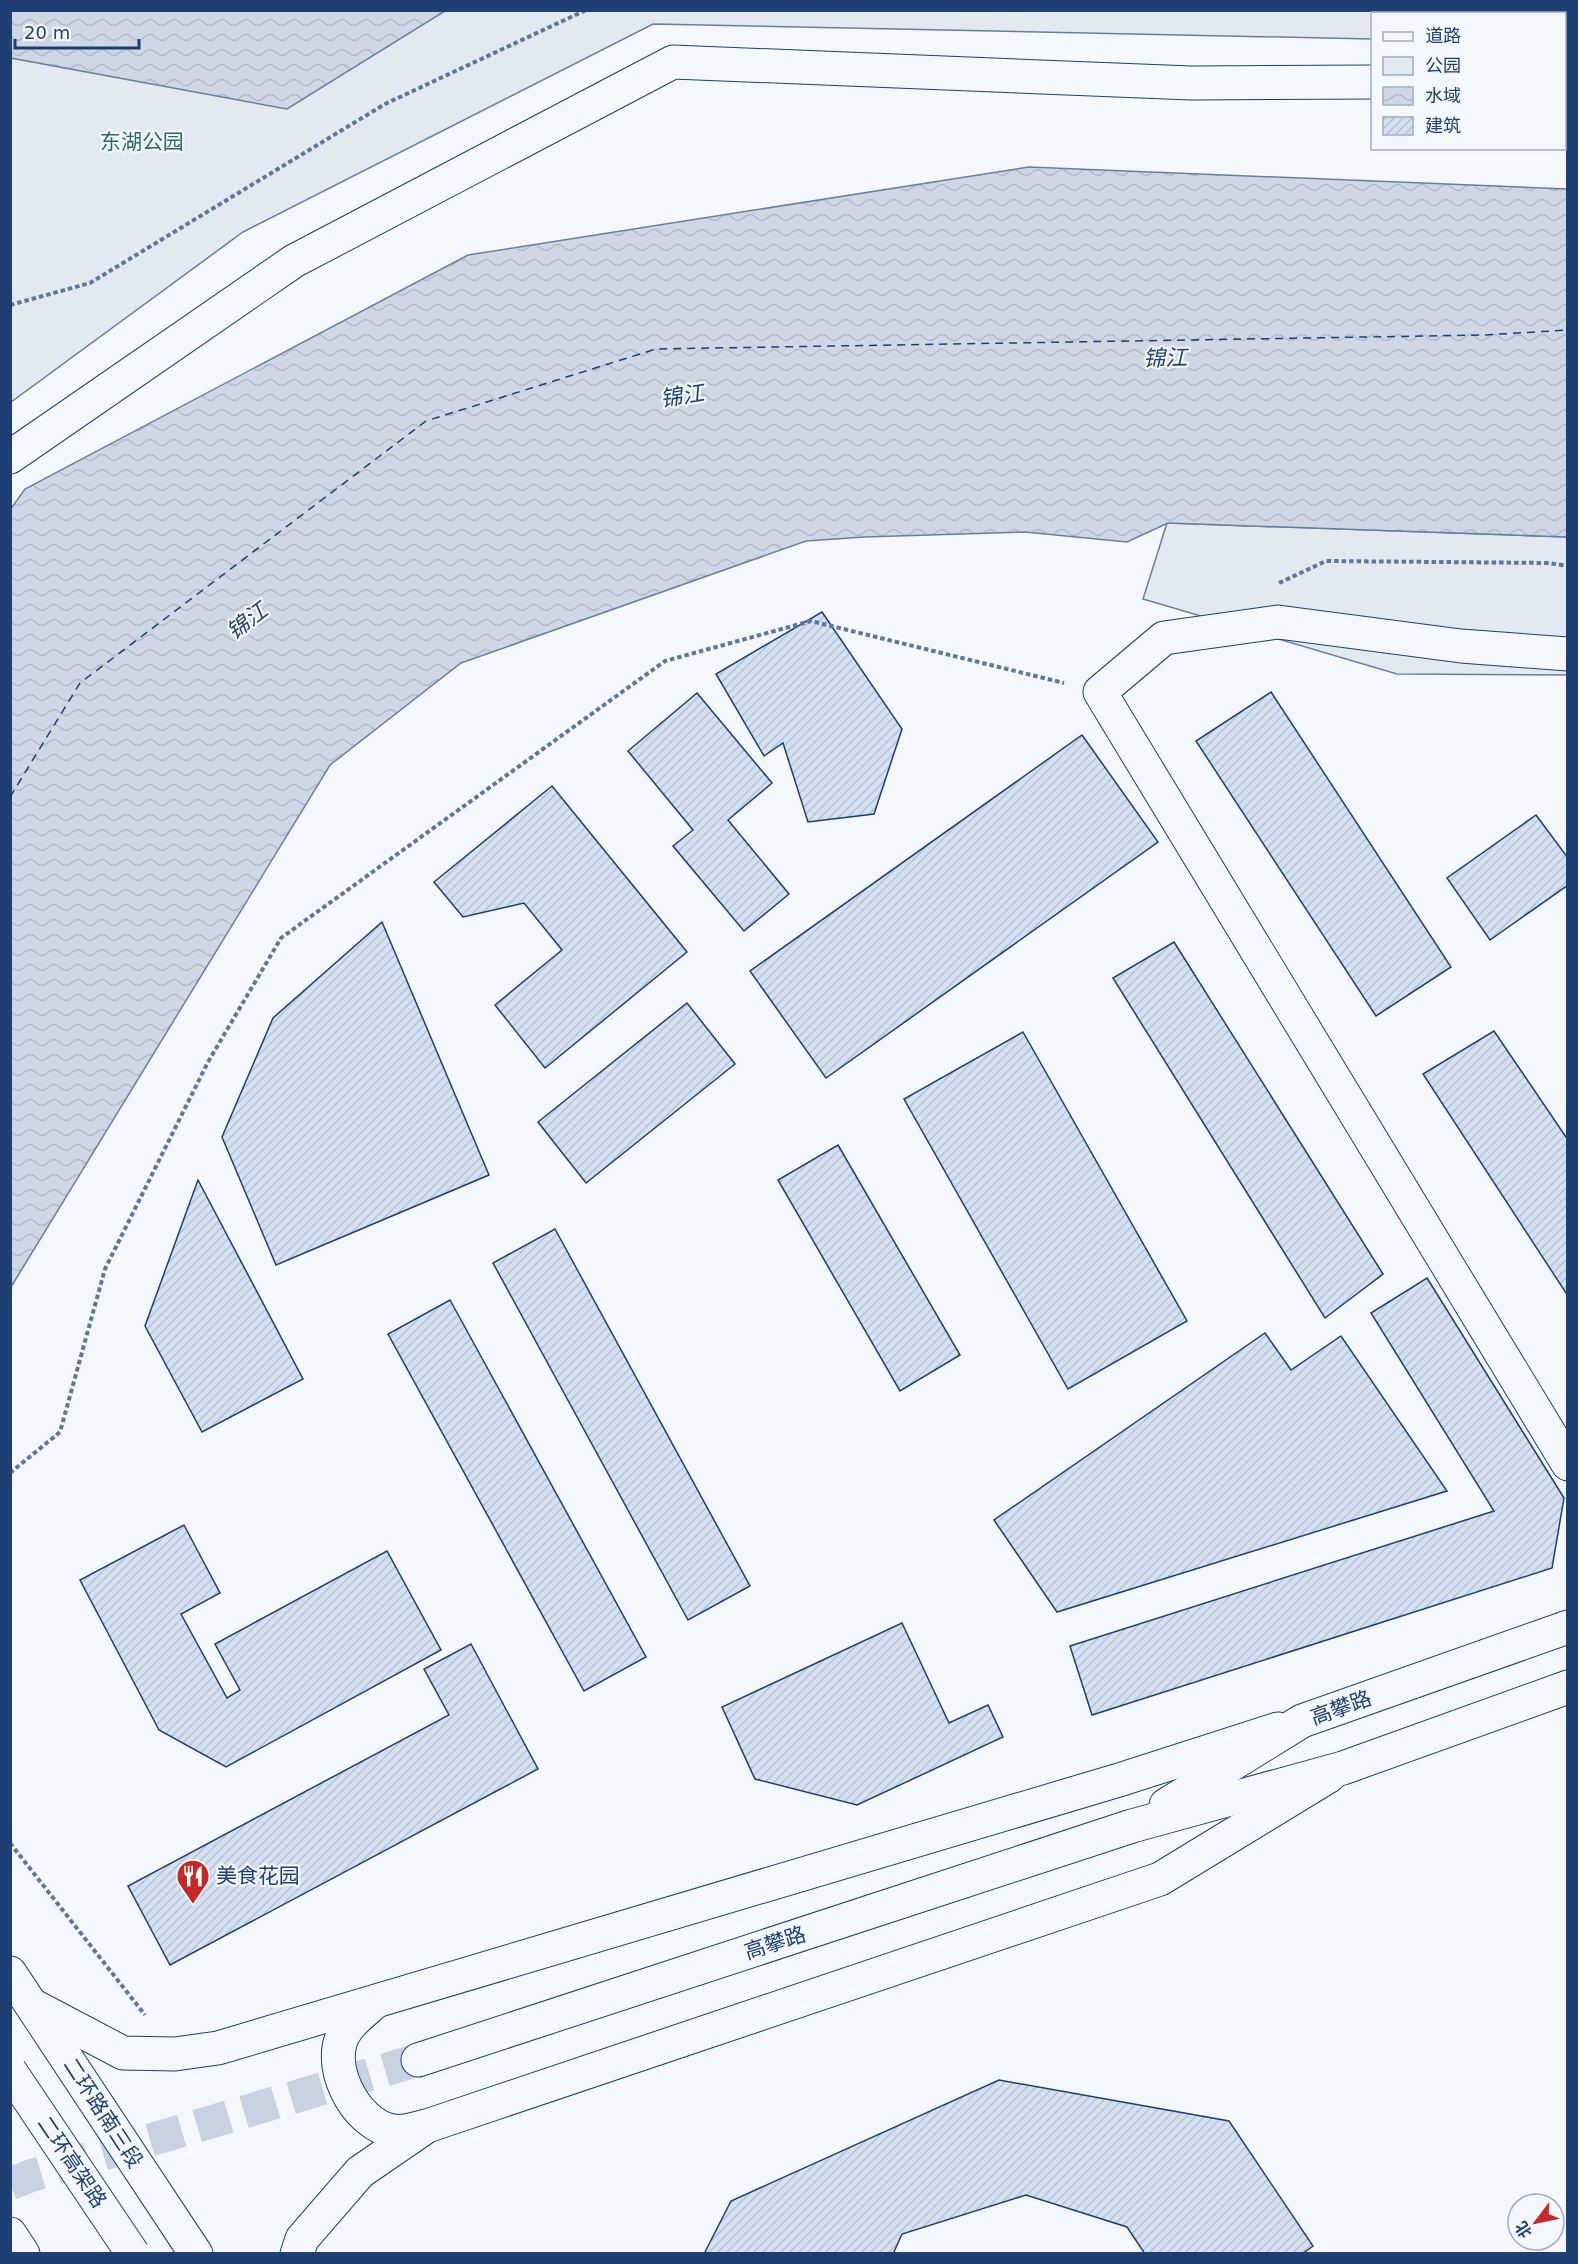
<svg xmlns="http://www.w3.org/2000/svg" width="1578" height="2264" font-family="'DejaVu Sans','Noto Sans SC',sans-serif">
	<defs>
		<pattern id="water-waves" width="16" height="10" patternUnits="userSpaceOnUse" patternTransform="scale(1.5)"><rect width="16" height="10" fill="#cfd7e4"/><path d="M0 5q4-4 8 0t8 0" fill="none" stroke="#b1bac7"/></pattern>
		<pattern id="building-hatch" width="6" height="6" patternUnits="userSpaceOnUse" patternTransform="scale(1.5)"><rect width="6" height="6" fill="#d5e0f0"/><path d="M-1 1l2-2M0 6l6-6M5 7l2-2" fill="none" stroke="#b6c1d1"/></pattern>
	</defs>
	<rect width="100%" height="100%" fill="#f4f7fb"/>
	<!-- park -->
	<g fill="#e3e9f0" stroke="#687fa3" stroke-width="1.5">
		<polygon points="11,11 1567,11 1567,44 1565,44 1564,14 1372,14 1372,39 653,24 243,232 11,402"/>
		<polygon points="1167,523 1567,537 1567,675 1397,674 1143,599"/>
	</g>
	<!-- water -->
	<g fill="url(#water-waves)" stroke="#687fa3" stroke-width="1.5">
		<polygon points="10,11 11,10 445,11 287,109 11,58"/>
		<polygon points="1029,167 1567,189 1567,537 1168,523 1127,542 1025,532 864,537 806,541 461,663 330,765 11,1287 10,510 25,489 468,255"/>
	</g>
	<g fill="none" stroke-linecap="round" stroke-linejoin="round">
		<!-- ferry -->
		<polyline stroke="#1d3f73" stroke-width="1.5" stroke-dasharray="8 6" stroke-linecap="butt" points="10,797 80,683 426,421 656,349 1484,335 1568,330"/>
	</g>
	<!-- building -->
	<g fill="url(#building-hatch)" stroke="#1d3f73" stroke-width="1.5">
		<polygon points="822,612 902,729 874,814 808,822 783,743 764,756 716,674"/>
		<polygon points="1271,692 1451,967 1376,1016 1196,741"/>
		<polygon points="697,693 772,783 728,820 789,894 744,931 673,846 693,830 628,751"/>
		<polygon points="1082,735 1158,842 826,1078 750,971"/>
		<polygon points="552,786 687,952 545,1068 495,1005 562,950 524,903 463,917 434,882"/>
		<polygon points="1536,815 1568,858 1568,885 1490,940 1447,878"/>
		<polygon points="382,922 489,1175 276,1265 222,1137 273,1018"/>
		<polygon points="1174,942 1383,1274 1325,1318 1113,978"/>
		<polygon points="687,1003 735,1064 586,1183 538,1122"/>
		<polygon points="1494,1031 1568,1140 1568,1296 1423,1074"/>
		<polygon points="1023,1032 1187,1321 1068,1389 904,1099"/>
		<polygon points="838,1145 960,1355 900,1391 778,1180"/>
		<polygon points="198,1180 303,1379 202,1432 145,1326"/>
		<polygon points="555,1229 750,1586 688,1620 493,1263"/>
		<polygon points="1427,1278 1564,1498 1552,1568 1092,1715 1070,1646 1494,1511 1371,1313"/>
		<polygon points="450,1300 646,1657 584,1691 388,1334"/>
		<polygon points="1265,1333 1291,1370 1341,1336 1447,1491 1057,1612 994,1520"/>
		<polygon points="184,1525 220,1593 181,1614 227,1698 240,1690 215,1644 387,1551 441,1650 226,1767 159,1730 80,1580"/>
		<polygon points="902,1623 949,1723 988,1705 1003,1737 857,1805 755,1779 722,1707"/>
		<polygon points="471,1644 538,1769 170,1965 128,1886 449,1715 424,1669"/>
		<polygon points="999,2080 1229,2121 1313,2246 1302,2254 1145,2254 1127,2227 1026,2195 902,2234 893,2254 704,2254 731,2201"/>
	</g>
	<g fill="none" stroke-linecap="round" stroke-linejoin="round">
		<!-- secondary-tunnel -->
		<polyline stroke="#c9d2e0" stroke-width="33" stroke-dasharray="33 16" stroke-linecap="butt" points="10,2184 30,2176 418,2060"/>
		<!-- minor casing -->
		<g stroke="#1d3f73" stroke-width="35">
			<polyline id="minor" points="1568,654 1461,646 1278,622 1164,638 1100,692 1568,1464"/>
		</g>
		<!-- tertiary casing -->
		<g stroke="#1d3f73" stroke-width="35">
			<g id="tertiary">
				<polyline points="1564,82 1568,82"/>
				<polyline points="10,457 294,261 673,62 1191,83 1372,82"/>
				<path d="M374,2003c-9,8 -20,16 -27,26 -25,32 8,97 47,102 10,2 23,-3 33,-5"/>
				<polyline points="32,2005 123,2053 175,2054 218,2048 1119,1780 1278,1729"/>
				<polyline points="297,2254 302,2239 360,2172 427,2126 1160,1879 1329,1776"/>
			</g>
		</g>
		<!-- secondary casing -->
		<g stroke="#1d3f73" stroke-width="35">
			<g id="secondary">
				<polyline points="1166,1805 1302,1721 1568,1627"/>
				<polyline points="10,1973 196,2254"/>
				<polyline points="418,2060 1132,1826 1343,1768 1568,1687"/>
			</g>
		</g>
		<!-- trunk casing -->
		<g stroke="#1d3f73" stroke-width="35">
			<polyline id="trunk" points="10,2234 23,2254"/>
		</g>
		<!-- path -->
		<g stroke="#5e769c" stroke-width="4" stroke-dasharray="4.5 3" stroke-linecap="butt">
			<polyline points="10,305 90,283 385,104 586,10"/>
			<polyline points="1279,583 1326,561 1549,563 1568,566"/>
			<polyline points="10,1473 60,1432 105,1269 208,1062 281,938 665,661 811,621 1064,683"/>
			<polyline points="10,1843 145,2015"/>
		</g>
		<!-- minor -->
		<use href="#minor" stroke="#f4f7fb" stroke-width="33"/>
		<!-- tertiary -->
		<use href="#tertiary" stroke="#f4f7fb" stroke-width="33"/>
		<!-- secondary -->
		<use href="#secondary" stroke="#f4f7fb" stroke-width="33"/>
		<!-- trunk -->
		<use href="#trunk" stroke="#f4f7fb" stroke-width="33"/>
		<!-- trunk-bridge casing -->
		<g stroke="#1d3f73" stroke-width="35" stroke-linecap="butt">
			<polyline id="trunk-bridge" points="10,2071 133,2254"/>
		</g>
		<!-- trunk-bridge -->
		<use href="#trunk-bridge" stroke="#f4f7fb" stroke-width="33"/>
	</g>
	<!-- icons -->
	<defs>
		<g id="restaurant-pin" transform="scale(1.725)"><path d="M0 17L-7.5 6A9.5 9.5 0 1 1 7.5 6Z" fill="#c62828" stroke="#f4f7fb"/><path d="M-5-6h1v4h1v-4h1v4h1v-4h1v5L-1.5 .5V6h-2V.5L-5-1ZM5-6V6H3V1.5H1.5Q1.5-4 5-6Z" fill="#fff"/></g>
	</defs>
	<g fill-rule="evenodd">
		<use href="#restaurant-pin" x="193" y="1876"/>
	</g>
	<g text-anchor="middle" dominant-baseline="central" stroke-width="4.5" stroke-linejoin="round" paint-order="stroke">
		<!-- park labels -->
		<g font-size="21" fill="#2c6c60" stroke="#f4f7fb">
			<text x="142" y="142">东湖公园</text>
		</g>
		<!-- street labels -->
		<g font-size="21" fill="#1d3f73" stroke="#f4f7fb">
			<text transform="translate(1341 1708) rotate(-20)">高攀路</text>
			<text transform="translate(775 1943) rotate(-18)">高攀路</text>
			<text transform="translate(103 2113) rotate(57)">二环路南三段</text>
			<text transform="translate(72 2162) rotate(56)">二环高架路</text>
		</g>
		<!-- poi labels -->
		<g font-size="21" fill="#1d3f73" stroke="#f4f7fb" text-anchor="start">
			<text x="216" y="1876">美食花园</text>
		</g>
		<!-- water labels -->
		<g font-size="22" font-style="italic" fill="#1d3f73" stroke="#f4f7fb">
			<text transform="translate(1165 358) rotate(-1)">锦江</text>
			<text transform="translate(682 396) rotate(-9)">锦江</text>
			<text transform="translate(247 621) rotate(-37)">锦江</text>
		</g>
	</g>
	<!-- border -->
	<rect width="1578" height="2264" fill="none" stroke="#1d3f73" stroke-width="24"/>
	<!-- legend -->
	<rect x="1371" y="12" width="195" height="138" fill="#f4f7fb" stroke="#9eadc5" stroke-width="1.5"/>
	<rect x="1383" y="32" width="30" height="9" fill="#f4f7fb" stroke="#9eadc5" stroke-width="1.5"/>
	<text x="1425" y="42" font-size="18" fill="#1d3f73">道路</text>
	<rect x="1383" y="57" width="30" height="18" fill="#e3e9f0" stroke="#9eadc5" stroke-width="1.5"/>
	<text x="1425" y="72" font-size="18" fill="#1d3f73">公园</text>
	<rect x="1383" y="87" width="30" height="18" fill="url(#water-waves)" stroke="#9eadc5" stroke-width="1.5"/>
	<text x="1425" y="102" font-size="18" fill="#1d3f73">水域</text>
	<rect x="1383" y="117" width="30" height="18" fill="url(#building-hatch)" stroke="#9eadc5" stroke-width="1.5"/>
	<text x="1425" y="132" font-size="18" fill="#1d3f73">建筑</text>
	<!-- north arrow -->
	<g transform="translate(1536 2222) rotate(238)"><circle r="28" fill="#f4f7fb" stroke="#9eadc5" stroke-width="1.5"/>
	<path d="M0-4.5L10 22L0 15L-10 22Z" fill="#c62828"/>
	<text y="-9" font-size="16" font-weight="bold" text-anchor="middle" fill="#1d3f73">北</text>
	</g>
	<!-- scale -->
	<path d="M15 39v9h124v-9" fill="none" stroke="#1d3f73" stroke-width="3"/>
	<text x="24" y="39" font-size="18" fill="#1d3f73" stroke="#f4f7fb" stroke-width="4.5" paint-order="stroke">20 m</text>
</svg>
